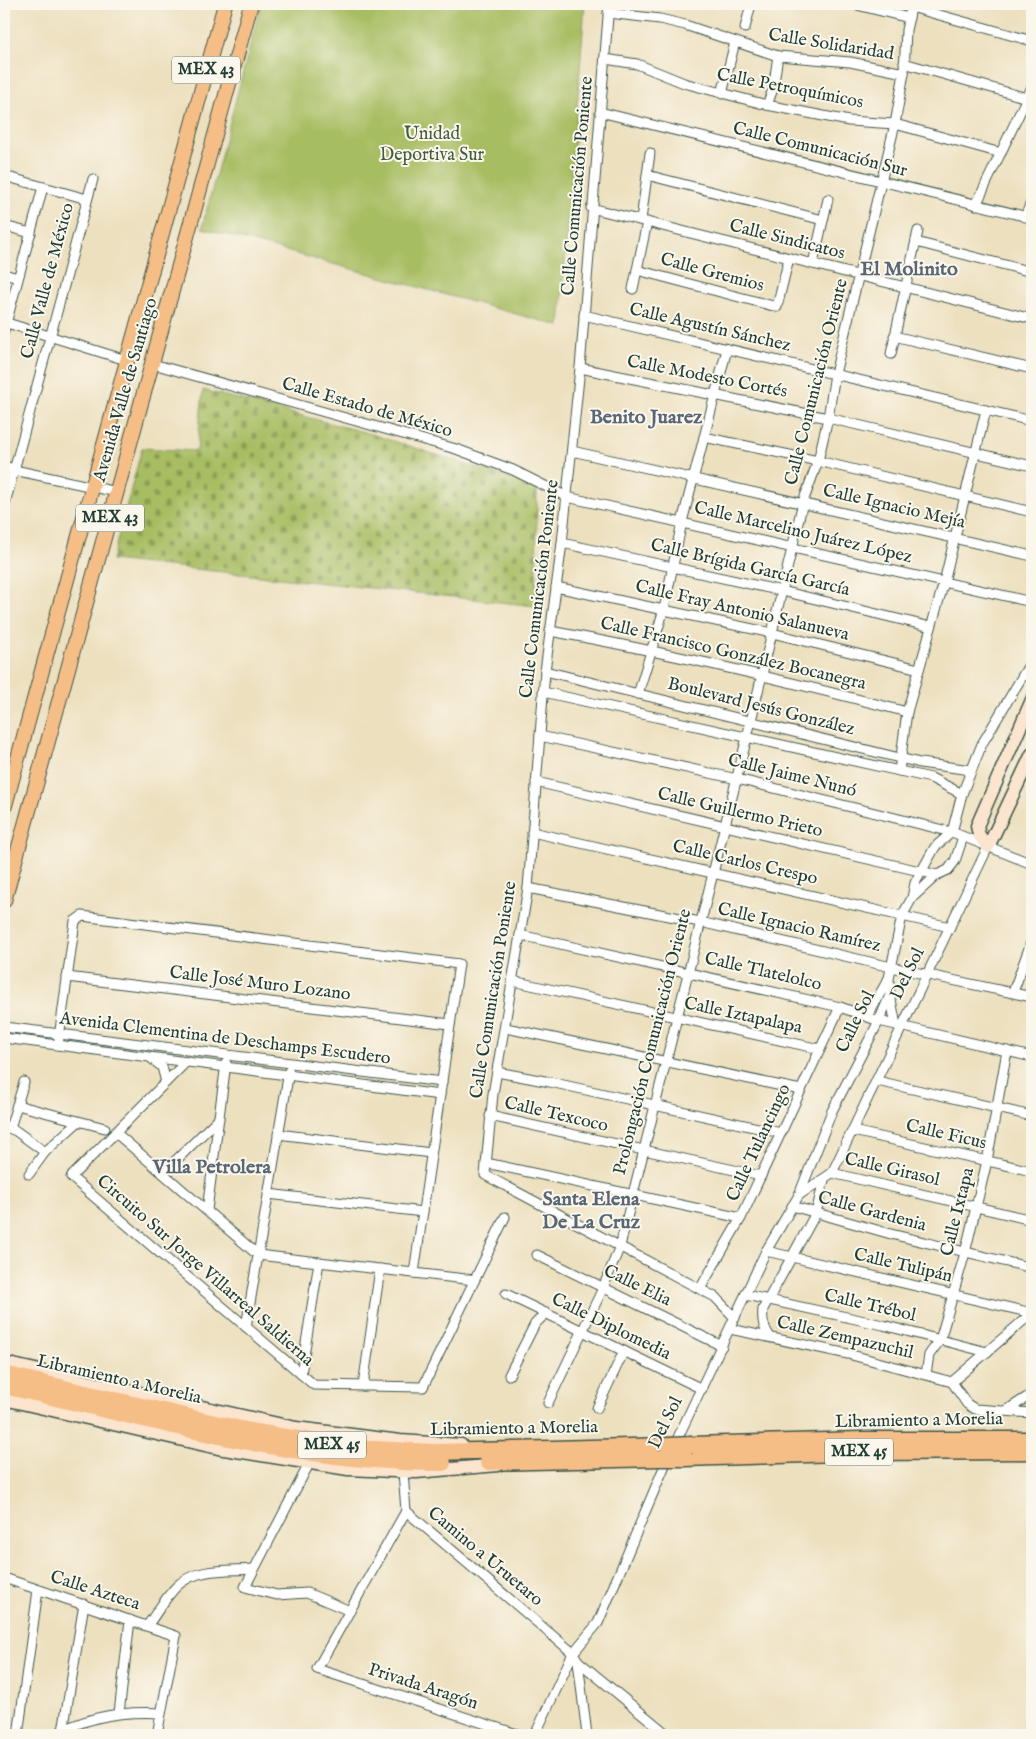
<svg xmlns="http://www.w3.org/2000/svg" width="1036" height="1739" font-family="'IM FELL English',serif">
	<defs>
		<pattern id="cemetery-stones" width="16" height="16" patternUnits="userSpaceOnUse" patternTransform="scale(1.25)"><rect width="16" height="16" fill="#a7bd62"/><path d="M2 7V4a2 2 0 0 1 4 0v3zM10 15v-3a2 2 0 0 1 4 0v3z" fill="#879b52"/></pattern>
	</defs>
	<rect width="100%" height="100%" fill="#fbf7ec"/>
	<filter id="ink" filterUnits="userSpaceOnUse"><feTurbulence type="fractalNoise" baseFrequency=".02" numOctaves="2"/><feDisplacementMap in="SourceGraphic" scale="10" xChannelSelector="R" yChannelSelector="G"/><feConvolveMatrix kernelMatrix="1 2 1 2 8 2 1 2 1" color-interpolation-filters="sRGB"/></filter>
	<filter id="wash" filterUnits="userSpaceOnUse"><feTurbulence type="fractalNoise" baseFrequency=".0096" numOctaves="4" result="noise"/><feDisplacementMap in="SourceGraphic" scale="20" xChannelSelector="R" yChannelSelector="G"/><feGaussianBlur stdDeviation="1.12" result="paint"/><feColorMatrix in="noise" values="0 0 0 0 0 0 0 0 0 0 0 0 0 0 0 0 0 1.4 0 .05"/><feComposite in="paint" operator="in"/></filter>
	<g filter="url(#wash)">
		<rect width="100%" height="100%" fill="#ede0bf"/>
		<!-- cemetery -->
		<polygon fill="url(#cemetery-stones)" stroke="#637d4b" points="203,390 371,434 537,487 536,606 112,560 142,448 197,451"/>
		<!-- green -->
		<polygon fill="#a7bd62" stroke="#637d4b" points="261,4 585,4 560,326 202,228"/>
	</g>
	<g filter="url(#ink)">
		<g fill="none" stroke-linecap="round" stroke-linejoin="round">
			<!-- street casing -->
			<g stroke="#3e5549" stroke-width="11">
				<g id="street">
					<polyline points="609,4 580,368 562,543 545,671 528,888 493,1094 485,1175 715,1297 735,1318"/>
					<polyline points="853,4 909,18"/>
					<polyline points="911,7 1032,41"/>
					<polyline points="608,13 660,19 685,25 778,56 850,62 904,73"/>
					<polyline points="745,28 751,4"/>
					<polyline points="605,59 637,64 684,83 767,105 849,121 895,124 1001,153"/>
					<polyline points="904,63 1027,98"/>
					<polyline points="722,94 735,42"/>
					<polyline points="767,105 773,89 778,56"/>
					<polyline points="600,112 1032,218"/>
					<polyline points="647,175 823,220"/>
					<polyline points="4,176 87,199"/>
					<polyline points="976,205 1032,87"/>
					<polyline points="591,208 1032,319"/>
					<polyline points="1025,217 1032,200"/>
					<polyline points="641,220 650,153"/>
					<polyline points="4,226 31,233"/>
					<polyline points="916,242 1032,272"/>
					<polyline points="813,264 828,199"/>
					<polyline points="637,270 777,307 789,258"/>
					<polyline points="4,274 18,278"/>
					<polyline points="633,289 647,222"/>
					<polyline points="584,315 1032,421"/>
					<polyline points="4,322 126,360"/>
					<polyline points="4,331 43,187"/>
					<polyline points="894,336 1032,369"/>
					<polyline points="891,354 918,231"/>
					<polyline points="153,364 456,449 513,470 567,497 1032,602"/>
					<polyline points="580,368 828,418 1032,466"/>
					<polyline points="704,437 818,461 1032,512"/>
					<polyline points="572,451 1032,556"/>
					<polyline points="4,465 14,470 117,492"/>
					<polyline points="4,507 93,179"/>
					<polyline points="562,543 782,591 931,627"/>
					<polyline points="556,587 772,633 919,669"/>
					<path d="M550,631c121,22 239,50 357,81"/>
					<polyline points="545,671 920,763 971,770"/>
					<polyline points="543,692 931,778 962,794"/>
					<polyline points="638,694 664,609 682,522 727,349"/>
					<polyline points="540,736 737,779 952,832 1032,864"/>
					<polyline points="899,771 907,712 944,582 986,410"/>
					<polyline points="536,782 937,875"/>
					<polyline points="532,832 950,927"/>
					<polyline points="528,888 700,922 891,967 1032,997"/>
					<polyline points="912,898 915,883 935,847 952,832 962,794 982,744 1032,660"/>
					<polyline points="520,935 840,1007 879,1021 1032,1057"/>
					<polyline points="67,977 450,1024"/>
					<polyline points="513,981 820,1049"/>
					<polyline points="1013,992 1032,940"/>
					<polyline points="890,995 896,1025"/>
					<polyline points="867,1016 889,978"/>
					<polyline points="4,1027 442,1082"/>
					<polyline points="506,1028 801,1090"/>
					<polyline points="4,1038 440,1095"/>
					<polyline points="58,1045 75,921 82,916 459,964 414,1273"/>
					<polyline points="151,1058 162,1067 166,1082"/>
					<polyline points="186,1062 71,1177 314,1385 423,1387 505,1217"/>
					<polyline points="497,1072 550,1082 781,1133"/>
					<polyline points="877,1081 1032,1116"/>
					<polyline points="17,1105 105,1128"/>
					<polyline points="490,1116 761,1176"/>
					<polyline points="4,1126 16,1131 45,1152"/>
					<polyline points="10,1128 24,1082"/>
					<polyline points="853,1131 1032,1171"/>
					<polyline points="116,1133 258,1255 474,1280"/>
					<polyline points="278,1134 431,1153"/>
					<polyline points="486,1163 741,1218"/>
					<polyline points="163,1173 219,1118"/>
					<polyline points="832,1173 1032,1220"/>
					<polyline points="29,1174 45,1152 78,1122"/>
					<polyline points="268,1194 423,1212"/>
					<polyline points="799,1195 832,1173 988,847"/>
					<polyline points="792,1206 891,1234 1032,1268"/>
					<polyline points="207,1210 226,1063"/>
					<polyline points="766,1251 1032,1313"/>
					<polyline points="537,1255 722,1346"/>
					<polyline points="700,1289 741,1218 840,1007"/>
					<polyline points="506,1294 702,1389"/>
					<polyline points="746,1295 883,1325 987,1352"/>
					<polyline points="246,1327 289,1071"/>
					<polyline points="730,1329 848,1354 952,1382"/>
					<path d="M770,1337c-7,-10 -8,-17 -7,-28l53,-96 8,-33"/>
					<polyline points="301,1374 319,1262"/>
					<polyline points="926,1374 929,1355 940,1340 965,1253 987,1161 1007,1051"/>
					<polyline points="509,1375 535,1324 546,1313"/>
					<polyline points="952,1382 1032,1313"/>
					<polyline points="952,1382 967,1404 975,1409 1032,1413"/>
					<polyline points="363,1386 380,1269"/>
					<polyline points="548,1403 603,1288 620,1246 751,721 803,502 818,461 828,418 835,374 895,124 904,73 906,30 912,4"/>
					<polyline points="597,1408 624,1351"/>
					<polyline points="1007,1410 1032,1394"/>
					<polyline points="309,1464 245,1587 277,1595 307,1593 350,1611"/>
					<polyline points="403,1472 406,1511 573,1653 578,1661 587,1735"/>
					<polyline points="406,1511 317,1669 520,1735"/>
					<polyline points="4,1578 176,1636 157,1735"/>
					<path d="M147,1626c10,-13 19,-30 31,-41 20,-18 51,-14 76,-16"/>
					<polyline points="578,1661 668,1735"/>
					<polyline points="119,1713 130,1620"/>
					<polyline points="63,1731 84,1604"/>
					<polyline points="18,1735 38,1590"/>
					<path d="M55,1735c32,-19 69,-24 106,-22"/>
					<polyline points="535,1735 573,1653 598,1623 665,1465 766,1251 799,1195 832,1111 879,1021 890,995 889,978 902,916 912,898 937,875 948,870 955,861 963,837"/>
				</g>
			</g>
			<!-- secondary casing -->
			<g stroke="#3e5549" stroke-width="15">
				<g id="secondary">
					<polyline points="1032,700 977,826 979,835 988,847 1032,754"/>
					<polyline points="4,1363 296,1428 400,1441 461,1445"/>
					<polyline points="4,1399 218,1448 348,1469 416,1472 498,1465"/>
				</g>
			</g>
			<!-- primary casing -->
			<g stroke="#3e5549" stroke-width="16">
				<g id="primary">
					<polyline points="4,809 225,4"/>
					<polyline points="4,901 251,4"/>
				</g>
			</g>
			<!-- highway casing -->
			<g stroke="#3e5549" stroke-width="19">
				<g id="highway">
					<polyline points="4,1374 245,1430 354,1448 434,1452 668,1446"/>
					<path d="M4,1386c145,33 290,77 439,77"/>
					<polyline points="692,1445 861,1440 1032,1440"/>
					<polyline points="685,1458 867,1452 1032,1451"/>
					<polyline points="488,1462 658,1458"/>
				</g>
			</g>
			<!-- street -->
			<use href="#street" stroke="#fff" stroke-width="9"/>
			<!-- secondary -->
			<use href="#secondary" stroke="#fbe5cf" stroke-width="12"/>
			<!-- primary -->
			<use href="#primary" stroke="#f6be87" stroke-width="14"/>
			<!-- highway -->
			<use href="#highway" stroke="#f6be87" stroke-width="16"/>
			<!-- highway-bridge casing -->
			<g stroke="#3e5549" stroke-width="19" stroke-linecap="butt">
				<g id="highway-bridge">
					<polyline points="668,1446 692,1445"/>
					<polyline points="658,1458 685,1458"/>
				</g>
			</g>
			<!-- highway-bridge -->
			<use href="#highway-bridge" stroke="#f6be87" stroke-width="16"/>
		</g>
	</g>
	<g text-anchor="middle" dominant-baseline="central" stroke-width="4" stroke-linejoin="round" paint-order="stroke">
		<!-- shield labels -->
		<g fill="#fbf7ec" stroke="#61756b" stroke-width="1">
			<rect x="172" y="56.5" width="68" height="27" rx="4"/>
			<rect x="76" y="504.5" width="68" height="27" rx="4"/>
			<rect x="298" y="1431.5" width="68" height="27" rx="4"/>
			<rect x="825" y="1438.5" width="68" height="27" rx="4"/>
		</g>
		<g font-size="16" font-weight="bold" fill="#1f3d34">
			<text x="206" y="70">MEX 43</text>
			<text x="110" y="518">MEX 43</text>
			<text x="332" y="1445">MEX 45</text>
			<text x="859" y="1452">MEX 45</text>
		</g>
		<!-- street labels -->
		<g font-size="18" fill="#1f3d34" stroke="#fbf7ec">
			<text transform="translate(831 45) rotate(9)">Calle Solidaridad</text>
			<text transform="translate(790 89) rotate(11)">Calle Petroquímicos</text>
			<text transform="translate(820 150) rotate(14)">Calle Comunicación Sur</text>
			<text transform="translate(578 186) rotate(-85)">Calle Comunicación Poniente</text>
			<text transform="translate(787 240) rotate(14)">Calle Sindicatos</text>
			<text transform="translate(712 273) rotate(15)">Calle Gremios</text>
			<text transform="translate(48 281) rotate(-75)">Calle Valle de México</text>
			<text transform="translate(710 328) rotate(13)">Calle Agustín Sánchez</text>
			<text transform="translate(707 377) rotate(11)">Calle Modesto Cortés</text>
			<text transform="translate(817 382) rotate(-76)">Calle Comunicación Oriente</text>
			<text transform="translate(126 390) rotate(-74)">Avenida Valle de Santiago</text>
			<text transform="translate(367 408) rotate(16)">Calle Estado de México</text>
			<text transform="translate(894 507) rotate(13)">Calle Ignacio Mejía</text>
			<text transform="translate(803 533) rotate(13)">Calle Marcelino Juárez López</text>
			<text transform="translate(750 568) rotate(13)">Calle Brígida García García</text>
			<text transform="translate(540 589) rotate(-83)">Calle Comunicación Poniente</text>
			<text transform="translate(742 611) rotate(13)">Calle Fray Antonio Salanueva</text>
			<text transform="translate(733 654) rotate(13)">Calle Francisco González Bocanegra</text>
			<text transform="translate(761 707) rotate(14)">Boulevard Jesús González</text>
			<text transform="translate(792 776) rotate(14)">Calle Jaime Nunó</text>
			<text transform="translate(740 813) rotate(13)">Calle Guillermo Prieto</text>
			<text transform="translate(745 863) rotate(13)">Calle Carlos Crespo</text>
			<text transform="translate(799 928) rotate(13)">Calle Ignacio Ramírez</text>
			<text transform="translate(763 972) rotate(13)">Calle Tlatelolco</text>
			<text transform="translate(908 974) rotate(-64)">Del Sol</text>
			<text transform="translate(260 984) rotate(7)">Calle José Muro Lozano</text>
			<text transform="translate(494 990) rotate(-81)">Calle Comunicación Poniente</text>
			<text transform="translate(743 1016) rotate(12)">Calle Iztapalapa</text>
			<text transform="translate(856 1022) rotate(-64)">Calle Sol</text>
			<text transform="translate(225 1039) rotate(7)">Avenida Clementina de Deschamps Escudero</text>
			<text transform="translate(653 1042) rotate(-76)">Prolongación Comunicación Oriente</text>
			<text transform="translate(556 1115) rotate(13)">Calle Texcoco</text>
			<text transform="translate(946 1135) rotate(13)">Calle Ficus</text>
			<text transform="translate(759 1143) rotate(-65)">Calle Tulancingo</text>
			<text transform="translate(892 1170) rotate(13)">Calle Girasol</text>
			<text transform="translate(872 1212) rotate(15)">Calle Gardenia</text>
			<text transform="translate(958 1212) rotate(-76)">Calle Ixtapa</text>
			<text transform="translate(903 1266) rotate(13)">Calle Tulipán</text>
			<text transform="translate(205 1271) rotate(41)">Circuito Sur Jorge Villarreal Saldierna</text>
			<text transform="translate(637 1286) rotate(26)">Calle Elia</text>
			<text transform="translate(870 1306) rotate(13)">Calle Trébol</text>
			<text transform="translate(611 1327) rotate(26)">Calle Diplomedia</text>
			<text transform="translate(845 1338) rotate(13)">Calle Zempazuchil</text>
			<text transform="translate(119 1380) rotate(13)">Libramiento a Morelia</text>
			<text transform="translate(919 1421) rotate(-1)">Libramiento a Morelia</text>
			<text transform="translate(666 1423) rotate(-64)">Del Sol</text>
			<text transform="translate(514 1429) rotate(-1)">Libramiento a Morelia</text>
			<text transform="translate(485 1557) rotate(40)">Camino a Uruetaro</text>
			<text transform="translate(95 1591) rotate(18)">Calle Azteca</text>
			<text transform="translate(423 1687) rotate(18)">Privada Aragón</text>
		</g>
		<!-- park labels -->
		<g font-size="18" fill="#415d40" stroke="#fbf7ec">
			<text x="432" y="134">Unidad<tspan x="432" dy="21">Deportiva Sur</tspan></text>
		</g>
		<!-- quarter labels -->
		<g font-size="20" font-weight="bold" fill="#586676" stroke="#fbf7ec">
			<text x="909" y="269">El Molinito</text>
			<text x="646" y="417">Benito Juarez</text>
			<text x="212" y="1167">Villa Petrolera</text>
			<text x="591" y="1199">Santa Elena<tspan x="591" dy="23">De La Cruz</tspan></text>
		</g>
	</g>
	<!-- margin -->
	<rect width="1036" height="1739" fill="none" stroke="#fbf7ec" stroke-width="20"/>
</svg>
